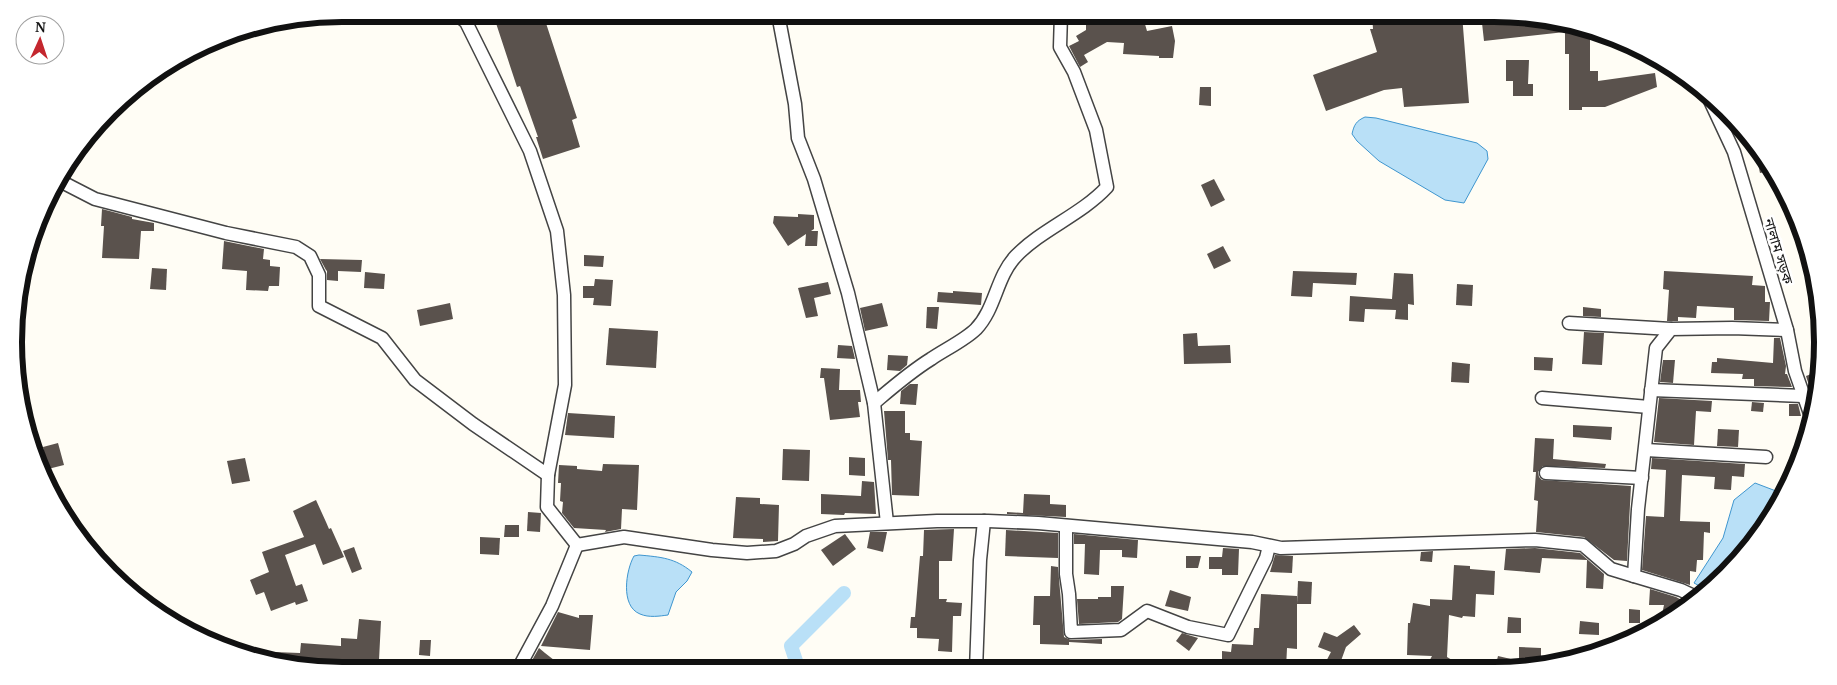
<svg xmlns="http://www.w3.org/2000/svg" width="1837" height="685" font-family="'PT Serif','Noto Sans Bengali',serif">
	<rect width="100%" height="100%" fill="#fffdf5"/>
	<!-- water -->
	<g fill="#b9e0f7" stroke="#3f96cf">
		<path d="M1365,117l11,1 101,25 10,8 1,8 -24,44 -19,-3 -66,-39 -22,-20 -5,-7c2,-9 4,-13 13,-17z"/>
		<polygon points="1755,483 1776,491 1782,501 1779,507 1709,591 1694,583 1723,538 1734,500"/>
		<path d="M639,555c22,2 36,3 53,17l-5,9 -11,11 -8,23c-8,1 -19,3 -28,-1 -20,-8 -14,-44 -6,-58z"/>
	</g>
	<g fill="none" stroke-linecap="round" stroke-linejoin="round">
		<!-- canal -->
		<polyline stroke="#b9e0f7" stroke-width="14" points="799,670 791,646 844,593"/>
	</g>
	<!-- building -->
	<g fill="#5a524d">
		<polygon points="493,14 543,14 577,118 572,120 580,147 543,159 536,137 538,137 520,86 517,87"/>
		<polygon points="1086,14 1098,14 1098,24 1134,14 1142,14 1147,31 1172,26 1175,41 1173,58 1159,58 1159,56 1123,54 1124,43 1107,42 1084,55 1088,62 1080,67 1069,46 1079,41 1076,36 1086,30"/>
		<polygon points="1372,14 1462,14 1469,103 1404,107 1402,88 1384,90 1326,111 1313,75 1377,52 1370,29 1373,29"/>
		<polygon points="1481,14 1494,14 1580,25 1590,29 1590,71 1598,71 1598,81 1655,73 1657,87 1605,107 1582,107 1582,110 1569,110 1569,54 1565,54 1565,32 1484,41"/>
		<polygon points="1506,60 1529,60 1528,84 1533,84 1533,96 1513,96 1513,81 1506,81"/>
		<polygon points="1200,87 1211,87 1211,106 1199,105"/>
		<polygon points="1753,142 1774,170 1760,173"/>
		<polygon points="1214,179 1225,200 1211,207 1201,185"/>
		<polygon points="102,209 132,217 132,219 154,223 154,231 141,231 139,259 102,258 104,226 101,226"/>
		<polygon points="798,214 814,215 814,229 811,231 818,231 817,246 805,246 806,234 788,246 773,223 774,216 798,217"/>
		<polygon points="224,241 264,249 263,259 270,260 270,266 280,267 279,286 269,286 268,291 246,290 247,271 222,269"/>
		<polygon points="1223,246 1231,261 1214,269 1207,254"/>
		<polygon points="584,255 604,256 603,267 584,266"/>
		<polygon points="320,259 362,260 361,272 338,271 338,281 327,280 327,271 326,270"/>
		<polygon points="152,268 167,269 166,290 150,289"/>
		<polygon points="1293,271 1357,273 1356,285 1313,283 1312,297 1291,296"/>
		<polygon points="1664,271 1753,276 1752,285 1765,286 1765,302 1770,302 1769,321 1734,320 1734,308 1697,306 1696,318 1678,317 1678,321 1667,321 1669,290 1663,289"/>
		<polygon points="365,272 385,274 384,289 364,288"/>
		<polygon points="1394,273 1413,274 1414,305 1408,304 1408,320 1395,319 1396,310 1365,309 1364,322 1349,321 1350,296 1392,299"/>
		<polygon points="595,279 613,280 611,306 593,305 594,298 583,298 583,286 594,286"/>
		<polygon points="828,282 831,294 814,298 818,316 806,318 798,288"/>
		<polygon points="1457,284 1473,285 1472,306 1456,305"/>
		<polygon points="953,291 982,293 981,305 937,302 938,292 953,293"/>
		<polygon points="450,303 453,319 420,326 417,310"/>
		<polygon points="882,303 888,326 865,331 860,308"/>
		<polygon points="927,307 939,307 937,329 926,328"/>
		<polygon points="1583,307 1601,309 1601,317 1583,316"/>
		<polygon points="609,328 658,331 656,368 606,365"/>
		<polygon points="1584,332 1604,333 1602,365 1582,364"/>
		<polygon points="1197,333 1198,346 1230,345 1231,363 1184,364 1183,334"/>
		<polygon points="1774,338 1780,338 1786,366 1785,374 1787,374 1792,387 1754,386 1754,379 1742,379 1743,374 1711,373 1712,362 1717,362 1717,358 1773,363"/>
		<polygon points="838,345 852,346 855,359 837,358"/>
		<polygon points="888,355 908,356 907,365 900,371 887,370"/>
		<polygon points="1534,357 1553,358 1552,371 1534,370"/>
		<polygon points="1663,360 1675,360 1673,383 1660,382"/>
		<polygon points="1452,362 1470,364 1469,383 1451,382"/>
		<polygon points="821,368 840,369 839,390 860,390 861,402 858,402 860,417 830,420 824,378 820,378"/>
		<polygon points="1822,370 1816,401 1814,401 1806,376"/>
		<polygon points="910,384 918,384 916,405 900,404 901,391"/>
		<polygon points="1659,398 1712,401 1711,412 1696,411 1694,445 1654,442"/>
		<polygon points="1752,402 1764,403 1763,412 1751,411"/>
		<polygon points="1789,404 1798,404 1801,416 1789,416"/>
		<polygon points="884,411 905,411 905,433 910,433 910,440 922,441 919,496 892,495 891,460 888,460"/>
		<polygon points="568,413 615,416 614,438 565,435"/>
		<polygon points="1573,425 1612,427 1611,440 1573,437"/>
		<polygon points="1718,429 1739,430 1738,447 1717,446"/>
		<polygon points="1535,438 1554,439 1553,459 1606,464 1605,468 1543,466 1538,472 1539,477 1542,480 1631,486 1627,561 1614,560 1584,537 1536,532 1538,501 1534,500 1536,472 1533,472"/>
		<polygon points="58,443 64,465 48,469 43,447"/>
		<polygon points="783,449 810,450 809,481 782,480"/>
		<polygon points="849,457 865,458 865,476 849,475"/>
		<polygon points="245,458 250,481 232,484 227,461"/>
		<polygon points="1652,458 1745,464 1744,477 1732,476 1731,490 1714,489 1715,477 1682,475 1680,521 1710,522 1710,533 1704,532 1703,560 1697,560 1696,572 1690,571 1690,585 1642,570 1646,516 1664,517 1666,470 1651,469"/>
		<polygon points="603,464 639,465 637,510 622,509 621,529 605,532 606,530 574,528 562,513 563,502 560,501 561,483 558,483 559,465 577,466 577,469 602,471"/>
		<polygon points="862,481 874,482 876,514 845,513 844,515 821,514 821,494 861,496"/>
		<polygon points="1024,494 1050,495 1050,504 1066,505 1066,517 1007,514 1007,512 1023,513"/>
		<polygon points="736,497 760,498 760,504 779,505 778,541 763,542 763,539 733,538"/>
		<polygon points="316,500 326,522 329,529 331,528 344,557 323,565 315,544 285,555 296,586 302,584 308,601 296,605 295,602 271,611 264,592 256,595 250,580 269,572 262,552 304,537 293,511"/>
		<polygon points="528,512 541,513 540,532 527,531"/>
		<polygon points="505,525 519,525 519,537 504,537"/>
		<polygon points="954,529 952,561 939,561 939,599 947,599 946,602 962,603 961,616 953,616 952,652 938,651 939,639 917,638 917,628 910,628 911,617 915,617 920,556 923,556 924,530"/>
		<polygon points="1006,530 1058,533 1058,558 1005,556"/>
		<polygon points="870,532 887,532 883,552 867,548"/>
		<polygon points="845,534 856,549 833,566 821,550"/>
		<polygon points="1074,534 1138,540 1137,558 1122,557 1122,550 1100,550 1099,575 1084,574 1085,544 1074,544"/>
		<polygon points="480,537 500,538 499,555 480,554"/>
		<polygon points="354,547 362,569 352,573 343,551"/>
		<polygon points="1223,548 1239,549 1238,575 1222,575 1222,569 1209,569 1209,557 1222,557"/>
		<polygon points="1535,548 1580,553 1604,574 1603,589 1586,588 1587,560 1542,558 1540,573 1504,570 1506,549"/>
		<polygon points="1433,551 1432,562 1420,561 1421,552"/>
		<polygon points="1275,555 1293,556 1292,573 1270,572"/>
		<polygon points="1186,556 1201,556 1198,568 1186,568"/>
		<polygon points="1454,565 1470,566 1470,569 1495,571 1494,595 1476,594 1475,617 1463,616 1462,618 1449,615 1447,657 1467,669 1425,669 1432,656 1407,655 1408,623 1410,623 1413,603 1430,606 1430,599 1452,600"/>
		<polygon points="1051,566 1058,567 1064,637 1071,640 1102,639 1102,644 1069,642 1069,645 1040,644 1040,625 1033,625 1034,596 1050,596"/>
		<polygon points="1298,581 1312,582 1311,604 1297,604"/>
		<polygon points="1111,586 1124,586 1122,619 1118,622 1079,624 1077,599 1098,599 1098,597 1111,597"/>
		<polygon points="1650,589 1676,597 1689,604 1660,624 1664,605 1649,605"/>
		<polygon points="1170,590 1191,597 1188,611 1165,606"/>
		<polygon points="1261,594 1297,596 1297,649 1287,648 1286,669 1222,669 1222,651 1231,652 1232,644 1253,645 1254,628 1259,628"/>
		<polygon points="1629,609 1640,610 1640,623 1629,623"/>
		<polygon points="558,612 579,618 579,615 593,615 590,650 541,646"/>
		<polygon points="1508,617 1521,618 1521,633 1507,633"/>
		<polygon points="359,619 381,621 379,660 358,659 358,671 342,671 257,660 247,656 248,651 300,653 301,643 341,646 341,638 357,639"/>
		<polygon points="1580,621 1599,623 1599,635 1579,634"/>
		<polygon points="1354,625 1361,634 1346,647 1338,669 1322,669 1331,652 1318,647 1324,632 1337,637"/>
		<polygon points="1182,633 1198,638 1189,651 1176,641"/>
		<polygon points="420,640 431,640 430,656 419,655"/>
		<polygon points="1519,647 1541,648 1541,660 1519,658"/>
		<polygon points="539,648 545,653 568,671 526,671"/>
		<polygon points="1498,656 1533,664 1532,668 1495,668"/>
	</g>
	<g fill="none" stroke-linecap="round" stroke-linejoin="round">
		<!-- minor casing -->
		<g stroke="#444" stroke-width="15">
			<g id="minor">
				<polyline points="456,14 466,22 530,151 557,231 564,295 565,385 548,475 547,507 577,545 552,606 517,671"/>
				<polyline points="778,14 795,104 798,138 814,179 848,293 874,403 887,523"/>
				<polyline points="1706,92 1734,152 1787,330 1795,371 1813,422"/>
				<polyline points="59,177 60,181 95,199 226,233 296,247 310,256 319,275 319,306 382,338 415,380 473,424 548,475"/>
				<polyline points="1569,323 1671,329"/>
				<polyline points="1651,390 1803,396"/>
				<polyline points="1542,398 1649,407"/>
				<path d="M874,403c19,-16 36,-31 57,-44 13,-9 34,-19 45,-30 20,-21 20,-52 40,-73 26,-27 65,-41 91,-69l-11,-57 -22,-58 -14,-25 1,-33"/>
				<polyline points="1646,450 1766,457"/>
				<polyline points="1546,473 1642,478"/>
				<polyline points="1066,526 1066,574 1069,594 1071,632 1121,630 1147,611 1188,627 1228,635 1266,558 1269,546"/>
				<polyline points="577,545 624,537 712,550 747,553 776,551 794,544 806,536 835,526 937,521 988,521 1038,523 1252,542 1281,548 1535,540 1583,545 1611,569 1634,576"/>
				<polyline points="1698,598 1681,590 1634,576 1638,509 1656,348 1671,329 1732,328 1787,330"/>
				<polyline points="976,670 980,560 984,521"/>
			</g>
		</g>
		<!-- minor -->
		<use href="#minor" stroke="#fff" stroke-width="12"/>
	</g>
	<g text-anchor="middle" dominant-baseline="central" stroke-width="5" stroke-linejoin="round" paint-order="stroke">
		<!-- street labels -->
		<g font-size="14" fill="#111" stroke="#fff">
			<text transform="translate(1779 251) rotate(73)">নালাম সড়ক</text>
		</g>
	</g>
	<!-- crop -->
	<path d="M0 0H1837V685H0ZM342 22H1494A320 320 0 0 1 1814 342V342A320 320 0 0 1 1494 662H342A320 320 0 0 1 22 342V342A320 320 0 0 1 342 22Z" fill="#fff" fill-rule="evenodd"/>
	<path fill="none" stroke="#111" stroke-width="6" d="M342 22H1494A320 320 0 0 1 1814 342V342A320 320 0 0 1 1494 662H342A320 320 0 0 1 22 342V342A320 320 0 0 1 342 22Z"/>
	<!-- north arrow -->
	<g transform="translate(40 40) rotate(3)"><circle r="24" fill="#ffffff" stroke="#a0a0a0"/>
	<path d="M0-4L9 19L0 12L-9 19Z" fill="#c4262e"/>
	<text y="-8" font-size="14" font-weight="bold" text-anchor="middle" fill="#111111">N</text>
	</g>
</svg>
